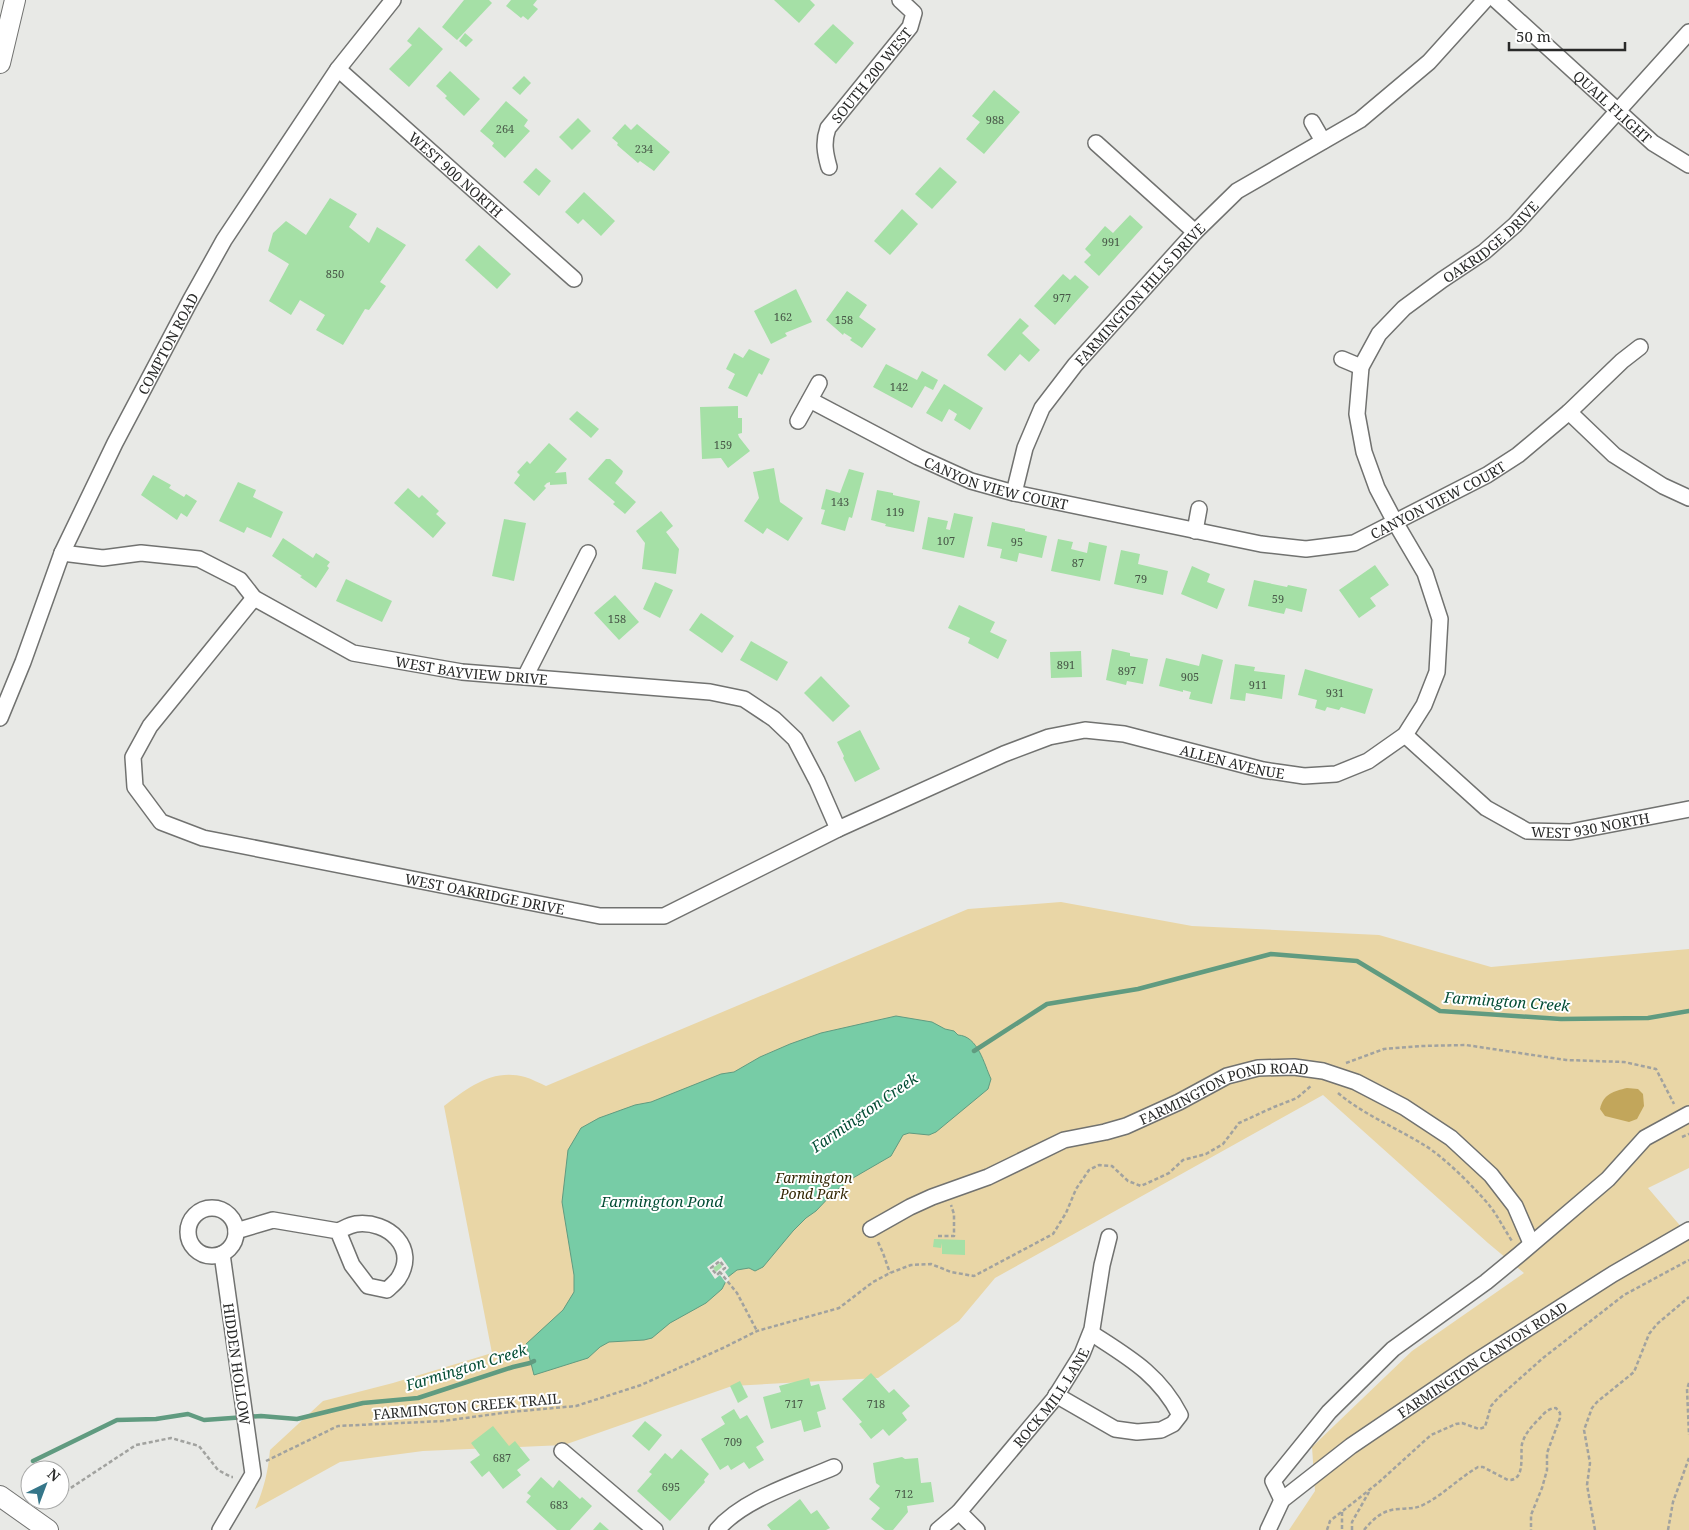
<svg xmlns="http://www.w3.org/2000/svg" width="1689" height="1530" font-family="'Noto Serif',serif">
	<rect width="100%" height="100%" fill="#e8e9e6"/>
	<!-- green -->
	<path fill="#e9d6a6" d="M1061,902l131,24 187,9 112,32 198,-18v219l-41,20 41,48v294h-400l26,-39 -3,-44 100,-96 112,-78 -36,-30 -165,-148 -328,183 -36,43 -81,57 -146,8 -168,59 -141,6 -83,11 -85,47c9,-20 13,-37 15,-59l53,-49 70,-18 99,-30 -48,-247c24,-18 48,-38 81,-29 7,2 14,6 21,9l422,-177z"/>
	<!-- forest -->
	<path fill="#c2a65b" d="M1627,1088l11,1 5,5 1,12 -7,13 -8,3 -24,-6 -5,-7c3,-15 14,-18 27,-21z"/>
	<!-- water -->
	<path fill="#77cca6" stroke="#609b80" d="M896,1016l36,6 13,7 9,2 4,4c20,1 26,29 33,44l-3,10 -52,43 -7,3 -20,-2 -6,2 -12,21 -38,22 -19,14 -18,19 -10,7 -13,13 -30,36 -8,4 -6,-3 -12,2 -9,7 -6,12 -16,14 -36,20 -18,15 -8,2 -35,2 -9,5 -12,11 -54,17 -8,-31 37,-34 11,-18v-17l-12,-73 6,-52 13,-22 18,-10 36,-13 16,-3 70,-28 13,-2 26,-15 30,-13 31,-11z"/>
	<!-- pier -->
	<polygon fill="#e8e9e6" points="721,1257 729,1268 725,1272 730,1279 726,1283 720,1275 715,1279 707,1267"/>
	<g fill="none" stroke-linecap="round" stroke-linejoin="round">
		<!-- stream -->
		<g stroke="#609b80" stroke-width="4.5">
			<polyline points="974,1051 1047,1004 1138,989 1271,954 1357,961 1440,1011 1561,1019 1648,1018 1689,1011"/>
			<polyline points="33,1461 117,1420 156,1419 188,1414 204,1420 261,1416 297,1419 363,1403 418,1398 513,1367 530,1363 534,1361"/>
		</g>
	</g>
	<!-- building -->
	<g fill="#a5e0a6">
		<polygon points="464,0 489,0 492,3 457,40 442,27"/>
		<polygon points="511,0 537,0 533,5 538,9 528,20 523,16 521,18 506,6"/>
		<polygon points="774,0 810,0 815,5 799,23"/>
		<polygon points="833,24 854,43 836,64 814,44"/>
		<polygon points="419,27 443,49 409,87 389,69 412,45 407,41"/>
		<polygon points="465,33 473,40 466,47 459,41"/>
		<polygon points="450,71 480,99 464,116 445,98 447,96 436,86"/>
		<polygon points="524,76 531,83 520,95 512,88"/>
		<polygon points="994,90 1020,112 984,154 966,139 980,122 972,116"/>
		<polygon points="506,101 528,120 524,126 530,131 505,158 492,146 494,143 480,131"/>
		<polygon points="578,118 591,131 572,150 559,137"/>
		<polygon points="625,124 631,130 637,124 670,152 654,171 640,161 638,163 617,145 618,143 612,138"/>
		<polygon points="940,167 957,182 932,209 915,194"/>
		<polygon points="536,168 551,181 539,196 523,182"/>
		<polygon points="584,192 615,221 601,236 583,219 578,224 565,212"/>
		<polygon points="330,198 357,214 349,227 369,243 377,227 406,245 380,282 386,286 369,310 365,309 343,345 316,330 325,315 300,300 291,315 269,301 289,264 268,251 273,233 286,221 306,235"/>
		<polygon points="902,209 918,224 890,255 874,241"/>
		<polygon points="1130,215 1143,227 1099,276 1084,262 1091,255 1085,249 1105,226 1113,233"/>
		<polygon points="479,245 511,274 497,289 465,260"/>
		<polygon points="1063,274 1070,280 1075,275 1089,287 1055,325 1034,306"/>
		<polygon points="796,289 812,322 785,333 787,336 771,344 754,311"/>
		<polygon points="847,291 867,305 859,317 876,329 862,348 850,340 852,338 844,333 843,335 826,320"/>
		<polygon points="1020,318 1029,326 1022,333 1040,350 1029,362 1020,354 1005,371 987,355"/>
		<polygon points="749,349 770,359 762,375 759,373 747,397 728,388 735,374 726,369 734,353 743,358"/>
		<polygon points="886,364 917,380 922,371 938,380 933,390 925,386 912,408 873,387"/>
		<polygon points="944,384 983,408 970,430 954,420 957,414 949,409 942,422 926,413"/>
		<polygon points="738,406 738,418 742,418 742,433 738,434 739,437 750,451 728,468 721,458 702,459 700,407"/>
		<polygon points="577,411 599,429 591,438 569,419"/>
		<polygon points="549,443 567,459 555,473 566,472 567,484 550,485 550,482 547,483 544,486 546,488 534,501 514,483 520,475 517,472 527,461 530,464"/>
		<polygon points="606,459 610,459 623,471 622,474 615,483 636,502 625,514 613,504 615,502 588,479"/>
		<polygon points="774,468 780,502 803,518 788,541 767,528 763,534 744,521 759,498 753,472"/>
		<polygon points="849,469 864,473 852,518 849,517 845,531 821,524 825,510 821,509 826,489 840,493"/>
		<polygon points="153,475 171,485 169,488 184,497 186,494 197,501 187,517 181,513 177,520 141,495"/>
		<polygon points="238,482 256,490 253,497 283,512 271,538 247,527 244,533 219,521"/>
		<polygon points="408,488 419,498 422,495 439,511 436,514 446,523 433,538 394,503"/>
		<polygon points="877,490 893,493 893,495 920,501 914,532 885,526 886,524 871,520"/>
		<polygon points="661,511 673,526 666,532 679,549 676,574 642,569 645,543 636,531"/>
		<polygon points="954,513 973,517 964,558 922,549 928,517 948,521 946,529 950,530"/>
		<polygon points="504,519 526,523 514,581 492,576"/>
		<polygon points="992,522 1025,529 1025,531 1047,536 1042,558 1019,553 1017,562 1000,558 1002,549 987,546"/>
		<polygon points="283,538 313,558 316,553 330,562 327,566 329,568 316,588 300,577 302,576 272,556"/>
		<polygon points="1058,539 1073,542 1071,549 1087,553 1089,542 1107,546 1100,581 1051,571"/>
		<polygon points="1121,550 1140,554 1138,564 1168,571 1163,595 1114,584"/>
		<polygon points="1375,565 1389,585 1370,598 1376,606 1359,618 1339,590"/>
		<polygon points="1192,566 1210,574 1207,582 1225,589 1217,609 1181,594"/>
		<polygon points="346,579 392,601 382,622 336,601"/>
		<polygon points="1254,580 1287,587 1288,585 1307,589 1302,612 1286,608 1284,614 1248,606"/>
		<polygon points="655,582 673,590 660,618 643,609"/>
		<polygon points="615,595 639,622 619,640 594,613"/>
		<polygon points="959,605 995,622 990,632 1007,640 998,659 968,643 970,638 948,628"/>
		<polygon points="701,613 734,636 722,653 689,630"/>
		<polygon points="751,641 788,662 777,681 740,660"/>
		<polygon points="1112,649 1130,653 1130,656 1148,659 1143,684 1127,681 1126,685 1106,680"/>
		<polygon points="1081,651 1082,677 1051,678 1050,652"/>
		<polygon points="1202,654 1223,660 1212,704 1189,699 1191,692 1183,690 1183,692 1159,686 1166,658 1199,666"/>
		<polygon points="1235,664 1255,667 1254,671 1285,675 1282,699 1246,693 1245,701 1230,699"/>
		<polygon points="1305,669 1373,689 1365,714 1341,707 1339,710 1327,707 1325,711 1315,708 1317,700 1298,695"/>
		<polygon points="821,676 850,706 833,722 804,693"/>
		<polygon points="860,730 880,769 855,782 843,758 844,756 837,742"/>
		<polygon points="934,1239 965,1240 965,1255 942,1254 942,1243 941,1248 933,1247"/>
		<polygon points="720,1263 722,1267 716,1272 713,1268"/>
		<polygon points="871,1373 889,1393 894,1389 910,1406 902,1413 907,1420 889,1436 883,1429 871,1439 859,1424 862,1422 842,1399"/>
		<polygon points="809,1378 811,1386 819,1384 826,1409 817,1412 821,1427 804,1432 801,1420 771,1429 763,1397 781,1392 779,1386"/>
		<polygon points="740,1381 748,1397 738,1403 730,1386"/>
		<polygon points="734,1409 740,1419 747,1415 764,1442 756,1447 764,1460 749,1469 744,1462 731,1470 728,1465 720,1470 701,1439 725,1424 721,1417"/>
		<polygon points="645,1421 662,1435 649,1451 632,1436"/>
		<polygon points="493,1426 509,1446 515,1441 530,1460 517,1470 521,1475 503,1489 489,1471 482,1477 470,1462 480,1455 471,1443"/>
		<polygon points="681,1449 709,1474 704,1480 705,1482 670,1521 637,1491 652,1474 649,1472 665,1453 672,1459"/>
		<polygon points="902,1457 905,1459 918,1458 921,1483 931,1482 934,1502 907,1506 908,1512 893,1530 885,1530 871,1519 880,1508 869,1499 880,1486 876,1483 873,1463"/>
		<polygon points="541,1477 553,1488 559,1480 580,1499 582,1497 592,1506 570,1530 557,1530 526,1502 531,1496 527,1493"/>
		<polygon points="800,1499 811,1514 817,1510 830,1528 826,1530 771,1530 767,1525"/>
		<polygon points="600,1522 609,1530 593,1530"/>
	</g>
	<g fill="none" stroke-linecap="round" stroke-linejoin="round">
		<!-- minor casing -->
		<g stroke="#717270" stroke-width="18">
			<g id="minor">
				<path id="s1" d="M1496,0l157,143 36,22"/>
				<path id="s2" d="M338,69l236,210"/>
				<polyline points="1312,122 1323,141"/>
				<polyline points="1096,143 1195,232"/>
				<path id="s3" d="M829,167c-4,-14 -6,-25 -1,-39l82,-101 4,-14 -14,-13"/>
				<polyline points="1342,359 1361,367"/>
				<path id="s4" d="M810,400l108,57 53,24 43,12 247,51 45,5 48,-6 133,-68 31,-20 51,-43 53,-51 18,-14"/>
				<polyline points="1569,412 1614,455 1663,486 1689,498"/>
				<polyline points="798,421 819,383"/>
				<path id="s5" d="M1014,493l11,-45 17,-40 33,-43 120,-133 42,-41 123,-71 69,-58 56,-62"/>
				<polyline points="1195,531 1199,509"/>
				<path id="s6" d="M62,553l41,5 38,-5 58,6 41,21 14,18 99,55 109,19 248,20 34,7 30,20 21,20 22,42 21,48"/>
				<path id="s7" d="M254,598l-104,128 -17,31 2,30 26,35 42,16 397,78h64l174,-87 166,-75 45,-17 36,-7 39,4 139,36 41,6 32,-2 32,-13 37,-26 19,-30 13,-33 3,-53 -15,-46 -30,-51 -18,-34 -13,-36 -7,-38 4,-47 18,-33 25,-26 38,-28 42,-28 31,-27 174,-193"/>
				<polyline points="525,677 588,553"/>
				<path id="s8" d="M0,718l23,-56 39,-109 53,-110 75,-142 34,-61 114,-171 55,-69"/>
				<path id="s9" d="M1405,735l81,73 41,23 43,1 119,-23"/>
				<circle cx="212" cy="1232" r="24"/>
				<path id="s10" d="M871,1229l39,-22 22,-10 56,-20 76,-37 41,-8 21,-6 53,-24 48,-26 31,-8 36,-1 29,4 33,11 48,25 47,31 40,37 24,31 16,37"/>
				<path d="M236,1231l37,-11 65,11 14,34 16,21 19,4c3,-3 8,-7 11,-11 21,-31 -10,-59 -42,-55 -6,1 -13,5 -18,7"/>
				<path d="M1056,1395l59,34 22,3 24,-2 12,-6 7,-9c-21,-41 -52,-58 -89,-82"/>
				<polyline points="562,1451 655,1530"/>
				<polyline points="1282,1500 1273,1481 1329,1412 1393,1349 1486,1282 1520,1254 1608,1179 1645,1138 1689,1114"/>
				<polyline points="959,1512 977,1530"/>
				<polyline points="220,1530 253,1474 222,1254"/>
				<path d="M717,1530c26,-31 80,-47 117,-63"/>
				<path id="s11" d="M938,1530l21,-18 95,-113 28,-45 10,-25 10,-64 7,-28"/>
				<path id="s12" d="M1268,1530l14,-30 69,-54 124,-84 138,-88 76,-44"/>
			</g>
		</g>
		<!-- major casing -->
		<g stroke="#717270" stroke-width="22">
			<g id="major">
				<polyline points="0,63 15,0"/>
				<polyline points="0,1496 48,1530"/>
			</g>
		</g>
		<!-- path -->
		<g stroke="#a1a29f" stroke-width="2.5" stroke-dasharray="4 2.5" stroke-linecap="butt">
			<polyline points="1346,1063 1384,1049 1421,1046 1466,1045 1566,1060 1624,1062 1656,1069 1674,1104"/>
			<path d="M1338,1093c26,22 57,34 86,52 19,11 51,43 65,60 9,11 15,24 23,36"/>
			<polyline points="1682,1137 1689,1134"/>
			<polyline points="938,1236 954,1236 954,1214 951,1205"/>
			<polyline points="878,1242 883,1253 890,1273"/>
			<polyline points="720,1272 717,1275 711,1268 720,1261 725,1268 720,1272 737,1293 757,1331"/>
			<polyline points="1689,1383 1687,1389 1689,1435"/>
			<polyline points="266,1461 338,1426 443,1421 510,1412 576,1406 641,1385 723,1348 757,1331 839,1308 873,1282 890,1273 911,1265 931,1264 951,1272 974,1276 1053,1234 1066,1213 1076,1189 1089,1170 1099,1165 1112,1166 1128,1181 1141,1186 1169,1173 1183,1160 1206,1154 1223,1144 1239,1123 1274,1107 1297,1098 1312,1085"/>
			<polyline points="60,1495 136,1445 171,1438 199,1446 218,1470 231,1477 233,1477"/>
			<polyline points="49,1502 53,1500"/>
			<polyline points="1342,1512 1342,1530"/>
			<polyline points="1327,1530 1330,1521 1378,1483 1431,1435 1456,1424 1462,1423 1479,1429 1485,1427 1491,1406 1498,1398 1543,1358 1624,1295 1689,1260"/>
			<polyline points="1352,1530 1352,1522 1369,1492"/>
			<path d="M1364,1530c10,-12 20,-21 36,-21 8,-1 15,0 23,-4 20,-10 36,-27 55,-38h5l25,13c18,1 12,-25 14,-36 3,-11 10,-18 18,-26 4,-5 9,-10 16,-10l4,5v5l-13,35v17l-5,18 -11,27v15"/>
			<polyline points="1595,1530 1587,1485 1590,1463 1584,1430 1592,1408 1597,1402 1634,1372 1649,1334 1657,1324 1689,1297"/>
			<polyline points="1668,1530 1673,1502 1689,1458"/>
		</g>
		<!-- minor -->
		<use href="#minor" stroke="#fff" stroke-width="15"/>
		<!-- major -->
		<use href="#major" stroke="#fff" stroke-width="20"/>
	</g>
	<g text-anchor="middle" dominant-baseline="central" stroke-width="4" stroke-linejoin="round" paint-order="stroke">
		<!-- number labels -->
		<g font-size="11" fill="#485848">
			<text x="995" y="119">988</text>
			<text x="505" y="128">264</text>
			<text x="644" y="148">234</text>
			<text x="1111" y="241">991</text>
			<text x="335" y="273">850</text>
			<text x="1062" y="297">977</text>
			<text x="783" y="316">162</text>
			<text x="844" y="319">158</text>
			<text x="899" y="386">142</text>
			<text x="723" y="444">159</text>
			<text x="840" y="501">143</text>
			<text x="895" y="511">119</text>
			<text x="946" y="540">107</text>
			<text x="1017" y="541">95</text>
			<text x="1078" y="562">87</text>
			<text x="1141" y="578">79</text>
			<text x="1278" y="598">59</text>
			<text x="617" y="618">158</text>
			<text x="1066" y="664">891</text>
			<text x="1127" y="670">897</text>
			<text x="1190" y="676">905</text>
			<text x="1258" y="684">911</text>
			<text x="1335" y="692">931</text>
			<text x="794" y="1403">717</text>
			<text x="876" y="1403">718</text>
			<text x="733" y="1441">709</text>
			<text x="502" y="1457">687</text>
			<text x="671" y="1486">695</text>
			<text x="904" y="1493">712</text>
			<text x="559" y="1504">683</text>
		</g>
		<!-- street labels -->
		<g font-size="14" fill="#292a29" stroke="#fff">
			<text stroke="none"><textPath href="#s3" startOffset="108">SOUTH 200 WEST</textPath></text>
			<text stroke="none"><textPath href="#s1" startOffset="158">QUAIL FLIGHT</textPath></text>
			<text stroke="none"><textPath href="#s2" startOffset="158">WEST 900 NORTH</textPath></text>
			<text stroke="none"><textPath href="#s7" startOffset="2162">OAKRIDGE DRIVE</textPath></text>
			<text stroke="none"><textPath href="#s5" startOffset="240">FARMINGTON HILLS DRIVE</textPath></text>
			<text stroke="none"><textPath href="#s8" startOffset="411">COMPTON ROAD</textPath></text>
			<text stroke="none"><textPath href="#s4" startOffset="205">CANYON VIEW COURT</textPath></text>
			<text stroke="none"><textPath href="#s4" startOffset="665">CANYON VIEW COURT</textPath></text>
			<text stroke="none"><textPath href="#s6" startOffset="440">WEST BAYVIEW DRIVE</textPath></text>
			<text stroke="none"><textPath href="#s7" startOffset="1400">ALLEN AVENUE</textPath></text>
			<text stroke="none"><textPath href="#s9" startOffset="220">WEST 930 NORTH</textPath></text>
			<text stroke="none"><textPath href="#s7" startOffset="606">WEST OAKRIDGE DRIVE</textPath></text>
			<text stroke="none"><textPath href="#s10" startOffset="382">FARMINGTON POND ROAD</textPath></text>
			<text stroke="none"><textPath href="#s12" startOffset="278">FARMINGTON CANYON ROAD</textPath></text>
			<text transform="translate(237 1364) rotate(82)">HIDDEN HOLLOW</text>
			<text stroke="none"><textPath href="#s11" startOffset="175">ROCK MILL LANE</textPath></text>
			<text transform="translate(467 1406) rotate(-5)">FARMINGTON CREEK TRAIL</text>
		</g>
		<!-- park labels -->
		<g font-size="14" font-style="italic" fill="#342805" stroke="#fff">
			<text x="814" y="1177">Farmington<tspan x="814" dy="16">Pond Park</tspan></text>
		</g>
		<!-- water labels -->
		<g font-size="15" font-style="italic" fill="#044d35" stroke="#fff">
			<text transform="translate(1507 1001) rotate(4)">Farmington Creek</text>
			<text transform="translate(864 1112) rotate(-35)">Farmington Creek</text>
			<text x="662" y="1201">Farmington Pond</text>
			<text transform="translate(466 1367) rotate(-17)">Farmington Creek</text>
		</g>
	</g>
	<!-- north arrow -->
	<g transform="translate(45 1485) rotate(42)"><circle r="24" fill="#ffffff" stroke="#a9aaa9"/>
	<path d="M0-4L9 19L0 12L-9 19Z" fill="#357689"/>
	<text y="-8" font-size="14" font-weight="bold" text-anchor="middle" fill="#292a29">N</text>
	</g>
	<!-- scale -->
	<path d="M1509 42v8h116v-8" fill="none" stroke="#292a29" stroke-width="2.5"/>
	<text x="1516" y="42" font-size="15" fill="#292a29" stroke="#ffffff" stroke-width="4" paint-order="stroke">50 m</text>
</svg>
